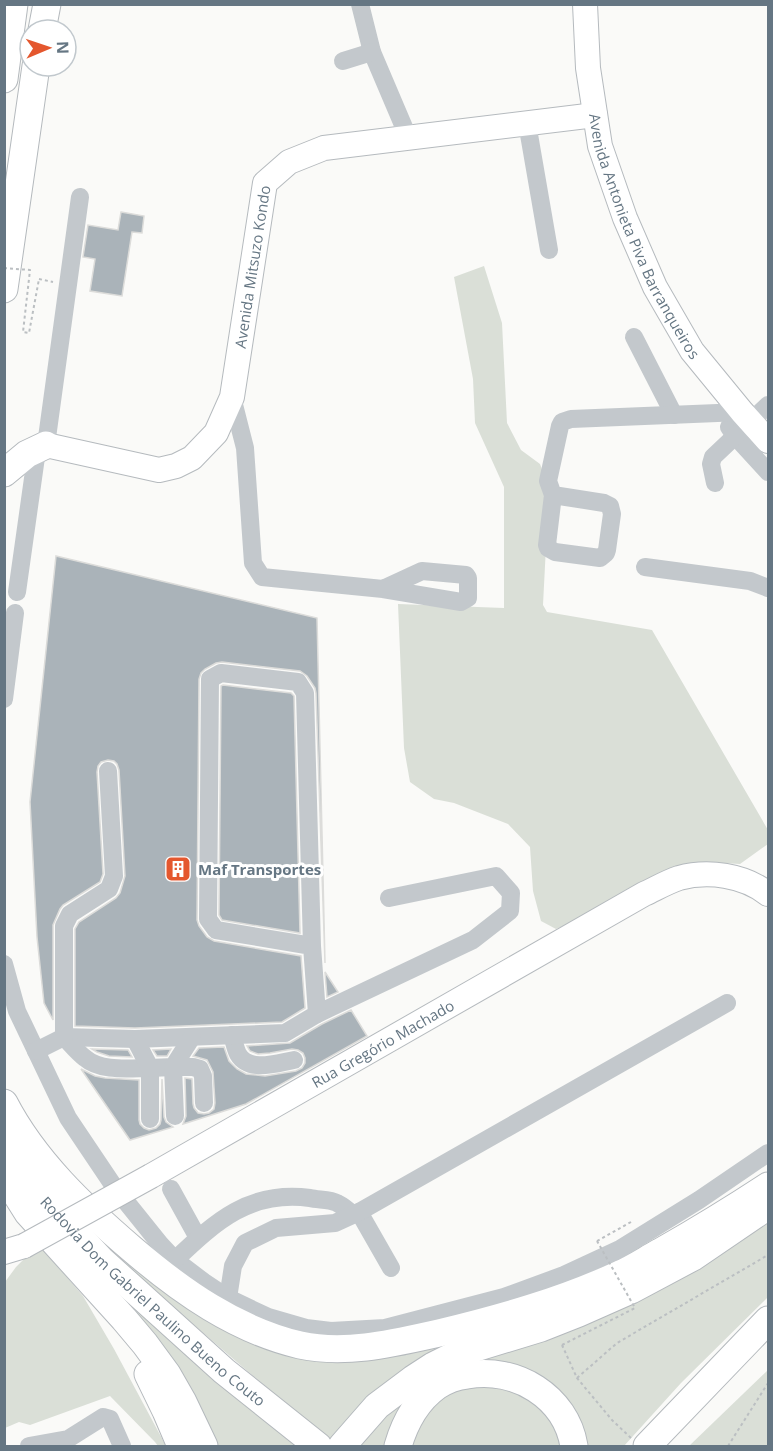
<svg xmlns="http://www.w3.org/2000/svg" width="773" height="1451" font-family="'Open Sans',sans-serif">
	<rect width="100%" height="100%" fill="#fafaf8"/>
	<!-- green -->
	<g fill="#dadfd7">
		<polygon points="484,266 502,323 507,423 521,450 540,464 549,488 543,605 547,612 652,630 768,830 768,844 740,864 722,863 672,868 612,905 556,929 541,921 533,891 530,847 508,824 454,803 434,799 410,782 404,748 398,604 504,608 504,487 475,423 473,379 454,277"/>
		<polygon points="768,1218 768,1297 681,1383 624,1446 584,1446 531,1373 512,1364 485,1363 464,1367 392,1446 349,1446 392,1402"/>
		<polygon points="84,1224 233,1326 472,1333 332,1444 122,1263"/>
		<polygon points="42,1248 83,1296 114,1349 166,1446 158,1446 155,1442 110,1396 30,1425 19,1422 5,1428 5,1282 16,1267 28,1255 31,1257"/>
		<polygon points="115,1287 299,1446 216,1446"/>
		<polygon points="768,1370 768,1446 689,1446"/>
		<polygon points="463,1381 517,1386 551,1416 565,1446 404,1446 417,1412"/>
	</g>
	<!-- building -->
	<g fill="#aab3b9" stroke="#dcdcda" stroke-width="1.5">
		<polygon points="121,212 144,216 142,233 132,232 122,296 90,291 95,259 83,257 88,225 118,230"/>
		<polygon points="56,556 317,618 325,963 316,693 315,688 307,676 300,671 222,662 216,663 205,669 201,673 199,679 197,920 199,926 207,937 214,941 301,956 305,1008 282,1022 135,1028 75,1026 75,929 79,922 116,898 120,893 125,876 119,770 117,764 114,761 108,760 101,762 98,766 97,772 103,874 100,882 63,905 60,909 53,925 53,1020 44,1003 37,937 30,802"/>
		<polygon points="223,685 291,693 294,696 300,933 222,920 219,915 221,686"/>
		<polygon points="325,972 338,992 327,997"/>
		<polygon points="351,1010 367,1036 246,1104 183,1124 186,1116 185,1078 192,1079 193,1104 194,1108 198,1113 204,1114 209,1113 214,1109 215,1103 213,1072 207,1060 193,1056 199,1048 224,1047 229,1061 237,1069 246,1074 265,1076 296,1071 302,1068 305,1063 305,1058 303,1053 298,1050 292,1049 270,1053 258,1054 250,1051 247,1046 290,1043 322,1024"/>
		<polygon points="92,1049 128,1050 132,1057 109,1056 97,1052"/>
		<polygon points="171,1049 167,1056 157,1056 153,1050"/>
		<polygon points="81,1069 95,1076 105,1078 139,1080 139,1120 140,1124 144,1128 149,1130 156,1128 160,1124 161,1120 162,1079 164,1117 166,1122 173,1127 130,1140"/>
	</g>
	<g fill="none" stroke-linecap="round" stroke-linejoin="round">
		<!-- major casing -->
		<g stroke="#b5babe" stroke-width="26">
			<g id="major">
				<path id="s1" d="M585,4l3,64 12,78 25,72 30,69 37,64 50,61 26,29"/>
				<path id="s2" d="M46,445l113,25 17,-4 16,-8 24,-25 16,-36 33,-214 24,-21 35,-14 271,-33"/>
				<path id="s3" d="M151,1176l493,-282c11,-5 23,-12 35,-16 29,-8 65,-3 89,16"/>
				<polyline points="4,1252 24,1246"/>
			</g>
		</g>
		<!-- highway casing -->
		<g stroke="#b4b9bd" stroke-width="29">
			<g id="highway">
				<polyline points="42,30 47,4"/>
				<polyline points="4,79 14,4"/>
				<polyline points="4,289 36,66"/>
				<polyline points="4,473 27,454 46,445"/>
				<path d="M4,1103c30,58 79,104 128,146 49,42 104,81 168,96 46,10 94,-2 139,-12 62,-15 123,-32 181,-59 14,-6 27,-15 40,-22 37,-21 73,-43 108,-66"/>
				<path id="s4" d="M4,1141l41,59 56,60 123,111 94,75"/>
				<polyline points="4,1175 28,1213 124,1319 145,1344 167,1374 183,1402 204,1446"/>
				<polyline points="148,1374 166,1411 181,1446"/>
				<polyline points="342,1446 377,1406 413,1379 433,1366 459,1353 541,1328 579,1313 631,1290 693,1257 768,1206"/>
				<path d="M398,1446c7,-24 18,-45 39,-60 9,-6 20,-10 30,-11 49,-9 99,22 107,71"/>
				<polyline points="647,1446 768,1320"/>
			</g>
		</g>
		<!-- path -->
		<g stroke="#bbbfc2" stroke-width="2" stroke-dasharray="3 3" stroke-linecap="butt">
			<polyline points="39,279 53,282"/>
			<polyline points="597,1241 631,1222"/>
			<polyline points="562,1345 577,1378 612,1420 631,1438"/>
			<polyline points="577,1378 617,1343 768,1255"/>
			<polyline points="728,1446 768,1383"/>
		</g>
		<!-- minor -->
		<g stroke="#c3c8cc" stroke-width="18">
			<polyline points="360,4 372,52 409,139"/>
			<polyline points="343,61 372,52"/>
			<polyline points="527,123 549,250"/>
			<polyline points="634,337 674,415"/>
			<polyline points="232,397 245,448 253,563 262,577 383,589 461,602 468,598 468,578 466,575 422,571 383,589"/>
			<polyline points="729,427 735,436 768,472"/>
			<polyline points="46,445 80,197"/>
			<polyline points="715,483 711,464 713,457 768,405"/>
			<polyline points="553,495 604,503 610,506 612,514 607,550 606,553 600,558 555,552 548,548 547,545 553,495 548,481 560,426 562,422 571,419 742,412"/>
			<polyline points="645,567 750,581 768,588"/>
			<polyline points="17,592 37,450"/>
			<polyline points="4,699 15,613"/>
			<polyline points="4,964 17,1011 68,1118 115,1188 160,1244 175,1260 204,1282 228,1298 268,1317 306,1328 331,1331 385,1328 504,1297 564,1275 620,1249 699,1200 768,1153"/>
			<polyline points="317,1014 473,940 510,911 511,893 496,876 389,898"/>
			<path d="M232,1035c2,6 3,13 6,19 11,19 39,9 56,6"/>
			<polyline points="64,1037 135,1039 285,1033 317,1014 312,946 305,693 298,682 221,673 210,679 208,919 216,930 312,946"/>
			<path d="M64,1037c7,7 13,15 21,21 16,14 45,10 65,10v51"/>
			<polyline points="135,1039 150,1068 173,1067 192,1037"/>
			<polyline points="36,1051 64,1037 64,926 70,914 109,889 114,876 108,771"/>
			<polyline points="175,1116 173,1067 193,1067 200,1069 203,1076 204,1103"/>
			<polyline points="171,1189 198,1238"/>
			<polyline points="359,1212 391,1268"/>
			<path d="M175,1260c41,-39 75,-70 135,-62 8,2 20,1 27,5 6,3 11,7 15,11"/>
			<polyline points="228,1298 233,1266 245,1243 276,1228 335,1223 359,1212 727,1003"/>
			<polyline points="29,1446 68,1439 103,1417 110,1419 122,1446"/>
		</g>
		<!-- major -->
		<use href="#major" stroke="#fff" stroke-width="24"/>
		<!-- highway -->
		<use href="#highway" stroke="#fff" stroke-width="27"/>
		<!-- major-bridge casing -->
		<g stroke="#b5babe" stroke-width="26" stroke-linecap="butt">
			<polyline id="major-bridge" points="24,1246 151,1176"/>
		</g>
		<!-- path-bridge -->
		<g stroke="#bbbfc2" stroke-width="2" stroke-dasharray="3 3" stroke-linecap="butt">
			<polyline points="4,268 30,270 23,332 29,333 39,279"/>
			<polyline points="562,1345 635,1308 597,1241"/>
		</g>
		<!-- major-bridge -->
		<use href="#major-bridge" stroke="#fff" stroke-width="24"/>
	</g>
	<!-- icons -->
	<defs>
		<g id="building-square" transform="scale(1.35)"><rect x="-9" y="-9" width="18" height="18" rx="4" fill="#e4572e" stroke="#fff"/><path d="M-4-6H4V6H1V3H-1V6H-4ZM-2.5-4.3h1.7v1.8h-1.7ZM.8-4.3h1.7v1.8H.8ZM-2.5-1h1.7V.8h-1.7ZM.8-1h1.7V.8H.8Z" fill="#fff"/></g>
	</defs>
	<g fill-rule="evenodd">
		<use href="#building-square" x="178" y="869"/>
	</g>
	<g text-anchor="middle" dominant-baseline="central" stroke-width="6" stroke-linejoin="round" paint-order="stroke">
		<!-- street labels -->
		<g font-size="15" fill="#657683" stroke="#fff">
			<text stroke="none"><textPath href="#s1" startOffset="243">Avenida Antonieta Piva Barranqueiros</textPath></text>
			<text stroke="none"><textPath href="#s2" startOffset="357">Avenida Mitsuzo Kondo</textPath></text>
			<text stroke="none"><textPath href="#s3" startOffset="267">Rua Gregório Machado</textPath></text>
			<text stroke="none"><textPath href="#s4" startOffset="220">Rodovia Dom Gabriel Paulino Bueno Couto</textPath></text>
		</g>
		<!-- poi labels -->
		<g font-size="15" font-weight="bold" fill="#657683" stroke="#fff" text-anchor="start">
			<text x="198" y="869">Maf Transportes</text>
		</g>
	</g>
	<!-- border -->
	<rect width="773" height="1451" fill="none" stroke="#657683" stroke-width="12"/>
	<!-- north arrow -->
	<g transform="translate(48 48) rotate(88)"><circle r="28" fill="#ffffff" stroke="#c1c8cd" stroke-width="1.5"/>
	<path d="M0-4.5L10 22L0 15L-10 22Z" fill="#e4572e"/>
	<text y="-9" font-size="16" font-weight="bold" text-anchor="middle" fill="#657683">N</text>
	</g>
</svg>
